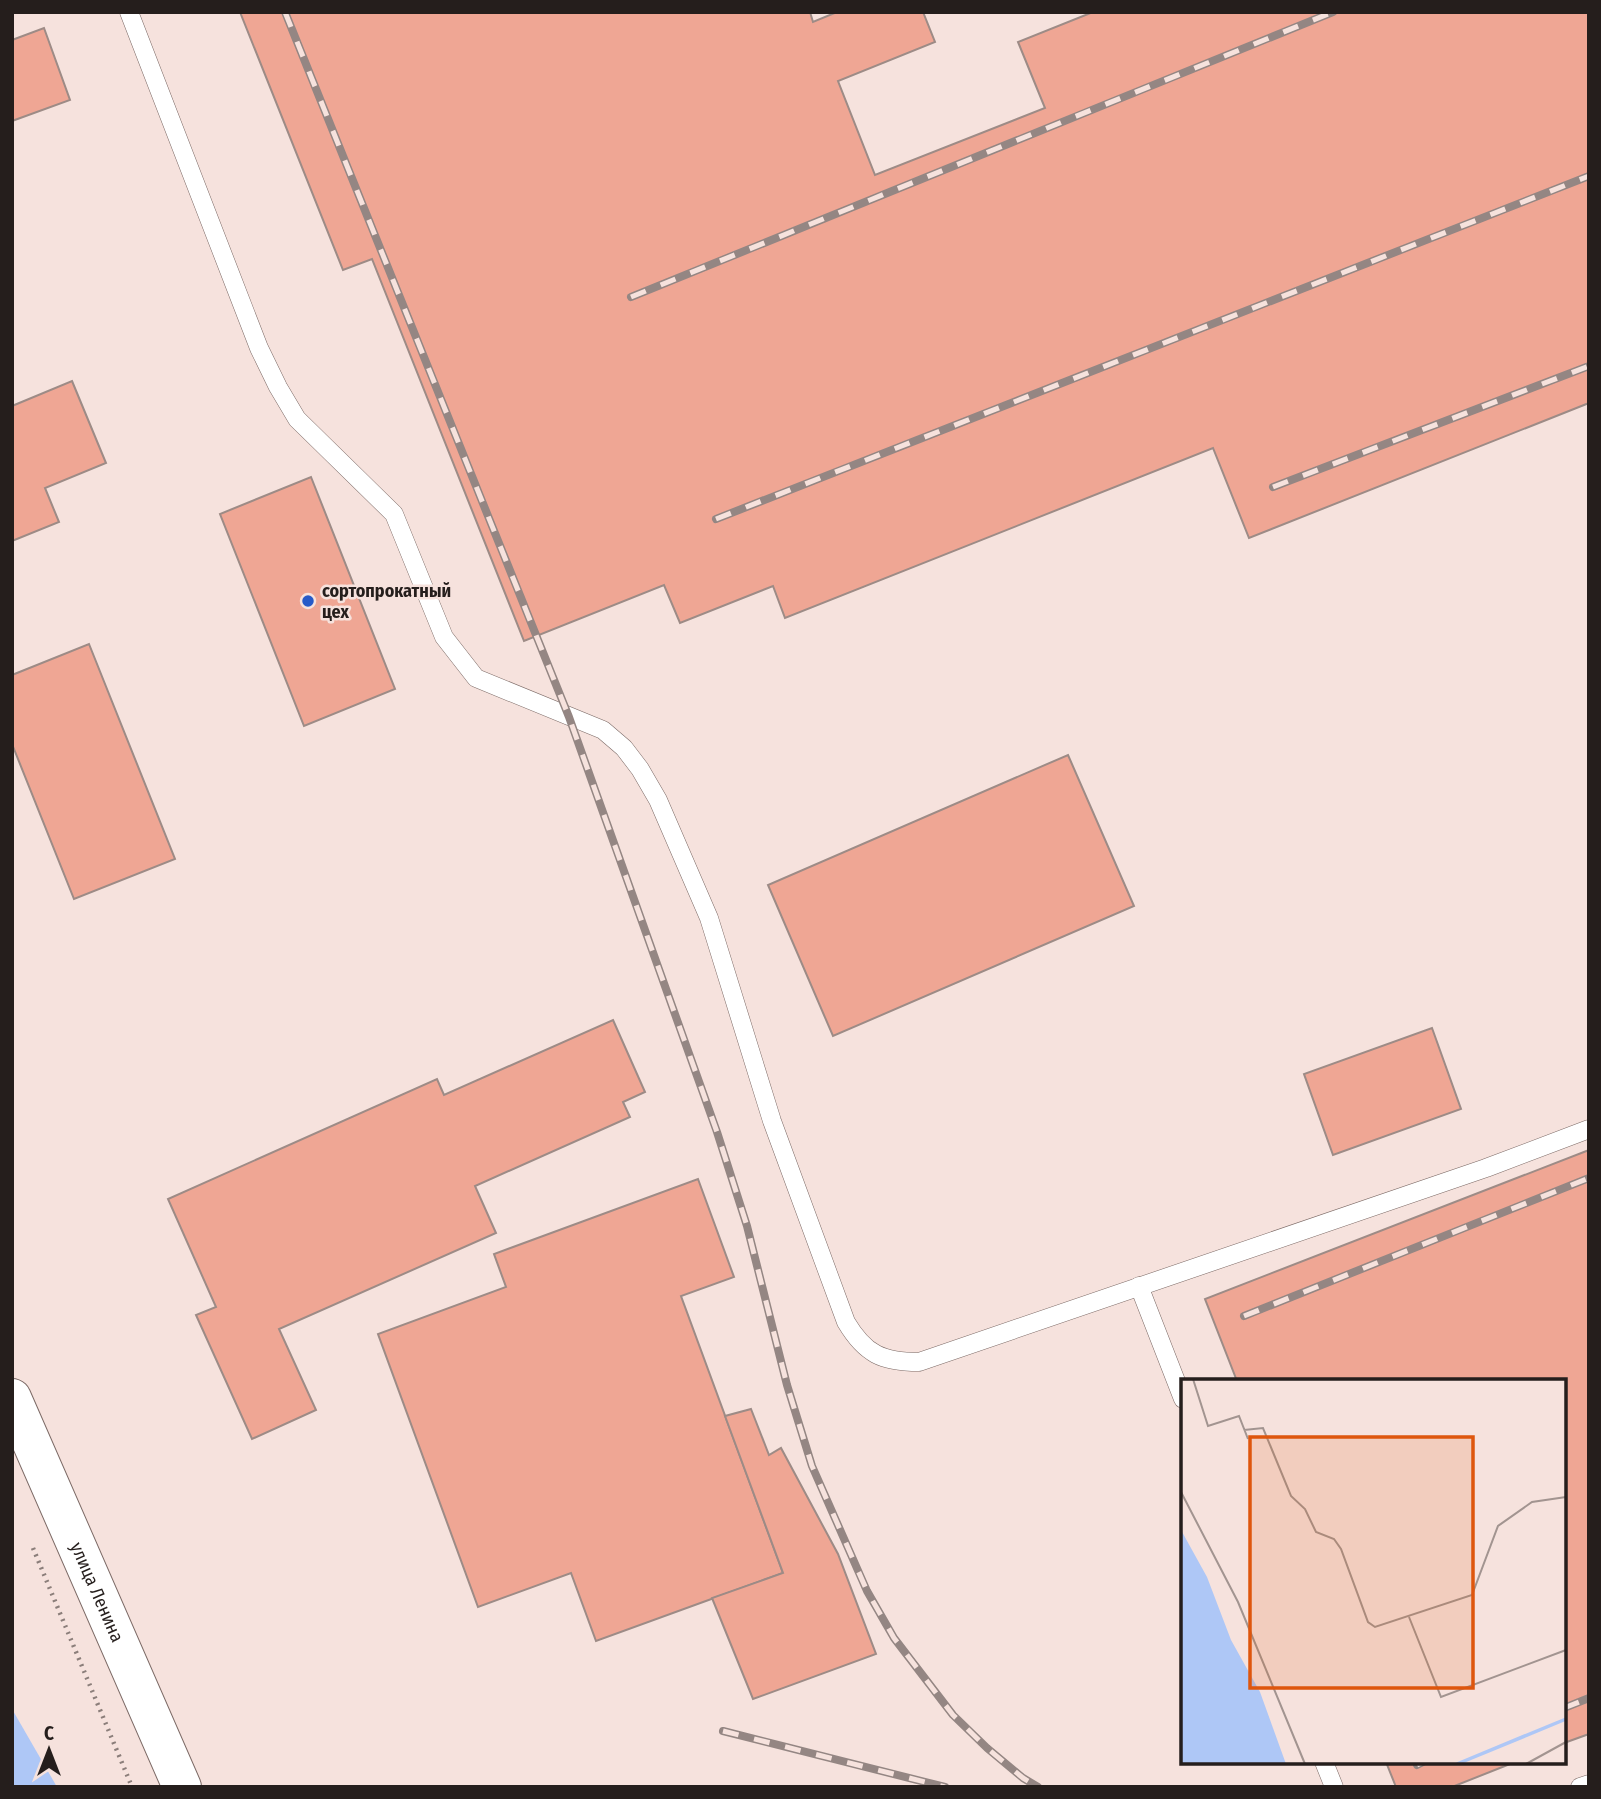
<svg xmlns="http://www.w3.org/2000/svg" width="1601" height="1799" font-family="'Fira Sans Condensed',sans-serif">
	<rect width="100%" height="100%" fill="#f6e2dd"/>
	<!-- water -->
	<polygon fill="#aec7f6" points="12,1709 57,1787 12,1787"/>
	<!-- building -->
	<g fill="#efa694" stroke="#9d8b86" stroke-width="2">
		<polygon points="240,12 810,12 813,22 837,12 923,12 935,42 838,81 875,175 1045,108 1018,42 1093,12 1589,12 1589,403 1249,538 1213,448 785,618 773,586 680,623 664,585 524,641 372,259 343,270"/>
		<polygon points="44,28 70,100 12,121 12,40"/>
		<polygon points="72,381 106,463 45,488 59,522 12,541 12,406"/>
		<polygon points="311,477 395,689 304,726 220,514"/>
		<polygon points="89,644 175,859 74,899 12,744 12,675"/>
		<polygon points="1068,755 1134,906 833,1036 768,885"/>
		<polygon points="613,1020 645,1092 623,1102 630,1117 475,1186 496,1233 279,1329 316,1410 252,1439 196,1315 216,1307 168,1199 437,1079 444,1095"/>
		<polygon points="1432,1028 1461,1109 1333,1155 1304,1074"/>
		<polygon points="1589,1150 1589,1734 1564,1743 1564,1381 1237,1381 1205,1299"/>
		<polygon points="698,1179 734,1277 681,1296 783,1573 596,1641 571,1573 478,1607 378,1334 506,1287 494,1254"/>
		<polygon points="751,1409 769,1455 781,1448 838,1554 876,1654 753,1699 712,1598 783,1573 725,1416"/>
		<polygon points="1386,1762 1515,1762 1452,1787 1396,1787"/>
	</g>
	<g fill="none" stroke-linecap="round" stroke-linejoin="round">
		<!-- lane casing -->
		<g stroke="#7c6a66" stroke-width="19">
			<g id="lane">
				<path d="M129,12l130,336 19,39 19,32 97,95 50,123 32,41 127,52 21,18 16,21 18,31 51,118 63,203 74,201c19,32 36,40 73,40l567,-194 103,-39"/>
				<polyline points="1139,1286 1183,1399"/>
				<polyline points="1324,1762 1334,1787"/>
				<polyline points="1580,1787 1589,1784"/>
			</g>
		</g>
		<!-- secondary casing -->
		<g stroke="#7c6a66" stroke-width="40">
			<g id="secondary">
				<path id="s1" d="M12,1398l170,389"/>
			</g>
		</g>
		<!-- path -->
		<polyline stroke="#8b7e7a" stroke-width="4.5" stroke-dasharray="2 5" stroke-linecap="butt" points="33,1548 132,1787"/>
		<!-- lane -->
		<use href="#lane" stroke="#fff" stroke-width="18"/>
		<!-- secondary -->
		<use href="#secondary" stroke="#fff" stroke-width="38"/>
		<!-- rail casing -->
		<g stroke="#948683" stroke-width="8">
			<g id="rail">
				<polyline points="285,12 569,717 717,1132 747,1226 787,1385 812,1466 867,1591 894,1638 953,1715 987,1748 1023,1778 1038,1787"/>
				<polyline points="631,297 1333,12"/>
				<polyline points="1273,487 1589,366"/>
				<polyline points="716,519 1589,176"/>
				<polyline points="1244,1316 1589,1178"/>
				<polyline points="1564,1708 1589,1698"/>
				<polyline points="723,1731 945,1787"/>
				<polyline points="1417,1765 1423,1762"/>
			</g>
		</g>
		<!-- rail -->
		<use href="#rail" stroke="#f6e2dd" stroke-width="5" stroke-dasharray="16" stroke-linecap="butt"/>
	</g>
	<!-- markers -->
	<circle fill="#275ac8" stroke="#f6e2dd" stroke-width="2.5" cx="308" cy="601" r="7"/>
	<g text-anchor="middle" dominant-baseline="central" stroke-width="5" stroke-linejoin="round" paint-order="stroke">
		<!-- poi labels -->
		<g font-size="18" font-weight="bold" fill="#251e1c" stroke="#f6e2dd" text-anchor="start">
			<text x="322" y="591">сортопрокатный<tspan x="322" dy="21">цех</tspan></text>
		</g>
		<!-- street labels -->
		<g font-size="18" fill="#251e1c" stroke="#f6e2dd">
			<text stroke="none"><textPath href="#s1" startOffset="212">улица Ленина</textPath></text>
		</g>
	</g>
	<!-- overview -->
	<g transform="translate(1181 1379)">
		<rect width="385" height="385" fill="#f6e2dd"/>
		<path d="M0,151l26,47 24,63 29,52 26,72h-105z" fill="#aec7f6"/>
		<path fill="none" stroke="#aec7f6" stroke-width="3.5" d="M276,385l109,-45"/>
		<path fill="none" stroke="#a29490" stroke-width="2" d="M12,0l15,47 31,-10 9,23M63,51l19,-2 28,68 14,13 11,23 18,7 7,10 27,73 7,5 97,-32 26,-69 34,-24 34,-5M0,113l57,110 67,162M228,238l32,80 125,-47M345,385l40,-22"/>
		<path fill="#de560d" fill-opacity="0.15" stroke="#de560d" stroke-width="3.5" d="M69,58h223v251h-223z"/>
		<rect width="385" height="385" fill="none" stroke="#251e1c" stroke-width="3.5"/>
	</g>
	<!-- border -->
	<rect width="1601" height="1799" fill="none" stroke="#251e1c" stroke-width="28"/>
	<!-- north arrow -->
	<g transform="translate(49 1750)" stroke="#f6e2dd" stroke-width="5" paint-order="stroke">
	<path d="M0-5L12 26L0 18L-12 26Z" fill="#251e1c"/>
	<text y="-10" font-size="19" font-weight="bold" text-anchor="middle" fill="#251e1c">С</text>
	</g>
</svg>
